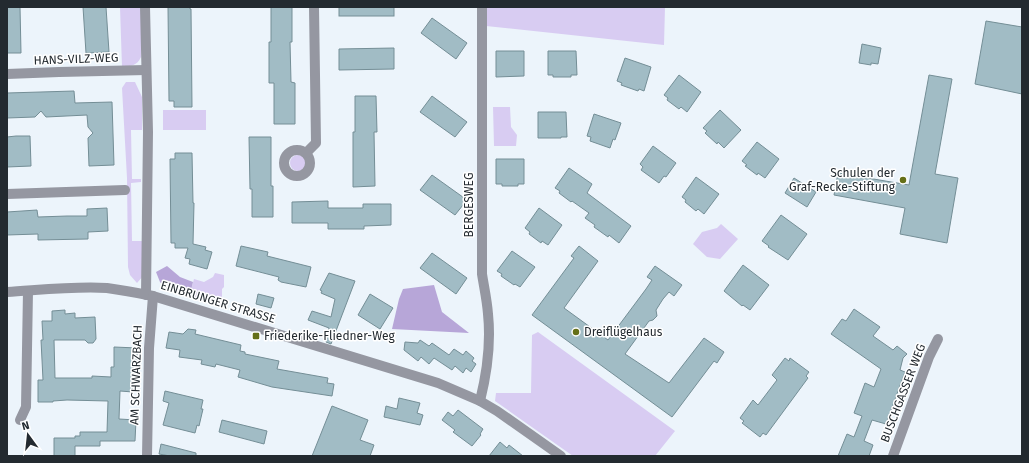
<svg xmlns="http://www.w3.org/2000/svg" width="1029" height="463" font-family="'Fira Sans',sans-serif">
	<rect width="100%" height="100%" fill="#ecf4fb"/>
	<!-- green -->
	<g fill="#d8ccf2">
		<path d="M120,7h21v50c-4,9 -10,9 -19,10z"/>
		<polygon points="486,7 665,7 664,45 486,26"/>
		<polygon points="126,82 135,82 142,97 142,130 131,130 132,179 141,179 141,182 131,183 132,241 142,241 143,276 137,283 130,275 128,267 127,178 122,88"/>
		<polygon points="493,107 510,107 511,127 517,135 516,146 494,146"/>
		<rect x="163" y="110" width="43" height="20"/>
		<circle cx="298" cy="163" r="8"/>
		<polygon points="721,224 738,239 720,259 707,257 693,244 702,232 717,228"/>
		<polygon points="215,273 224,275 224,287 222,289 222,300 191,290 194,279 204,282 213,277"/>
		<polygon points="538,332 675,431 655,456 573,456 495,401 496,393 531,393 532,335"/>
	</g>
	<!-- forest -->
	<g fill="#b7a6d8">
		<polygon points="167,266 180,277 193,282 191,290 222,300 222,305 219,306 166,289 160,282 156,272"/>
		<polygon points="434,285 442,312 469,333 392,329 399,299 403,289"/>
	</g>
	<!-- building -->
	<g fill="#a1bcc5" stroke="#748e96">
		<polygon points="7,7 20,7 21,53 7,53"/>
		<polygon points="83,7 106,7 109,52 86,53"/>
		<polygon points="168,7 190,7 190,9 191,9 192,107 174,107 174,101 169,101"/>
		<polygon points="271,7 292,7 292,42 290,42 291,82 295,83 295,124 274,124 274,83 269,83 269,42 271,42"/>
		<rect x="339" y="7" width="55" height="9"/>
		<polygon points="432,18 467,43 456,59 421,33"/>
		<polygon points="986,21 1022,27 1022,94 975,84"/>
		<polygon points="862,44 881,48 878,64 871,63 871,65 859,63"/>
		<polygon points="394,48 394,69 339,70 339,49"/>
		<polygon points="496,51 524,51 524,76 496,77"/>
		<polygon points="548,51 576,51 577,75 571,75 571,77 553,77 553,75 548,75"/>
		<polygon points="625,58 651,67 644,91 639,89 638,91 621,85 622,83 617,81"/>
		<polygon points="679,75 701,92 687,112 681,107 679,109 667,100 668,98 664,95"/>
		<polygon points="929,75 952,79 935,174 958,178 947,243 900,234 905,208 834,195 838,173 909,185"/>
		<polygon points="74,91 75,103 112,102 114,165 89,166 88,138 93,133 88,127 87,115 46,117 41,111 35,117 7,118 7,93"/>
		<polygon points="355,96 376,96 377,132 374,132 375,186 353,187 353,132 355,132"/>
		<polygon points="432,96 467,122 455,137 420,112"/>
		<polygon points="720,110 741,130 724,148 718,142 717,144 705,133 707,131 703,128"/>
		<polygon points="538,112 566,112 567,137 561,137 561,138 538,138"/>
		<polygon points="594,114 621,123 615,140 613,139 610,148 590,141 591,137 587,136"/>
		<polygon points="16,136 30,136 31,166 7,167 7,137"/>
		<polygon points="249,137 271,137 271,186 273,186 273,217 252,217 252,189 250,189"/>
		<polygon points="757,142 779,159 765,178 758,173 757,175 745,166 747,165 742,161"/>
		<polygon points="653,146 676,163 666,177 664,176 659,183 641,170 643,167 640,164"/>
		<polygon points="175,153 192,153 193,203 194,203 193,244 206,247 205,250 212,252 207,269 189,264 190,259 185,258 188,248 175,248 175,243 171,243 170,159 175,159"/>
		<polygon points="496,159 524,159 524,184 518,184 518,186 502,186 502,184 496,184"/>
		<polygon points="569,168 592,184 587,193 631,226 619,243 609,235 608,237 594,227 595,225 585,218 589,213 572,201 571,202 559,193 560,191 555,188"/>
		<polygon points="432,175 467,200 455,215 420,190"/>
		<polygon points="696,177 719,194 704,214 698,209 696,211 685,202 686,200 682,197"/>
		<polygon points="794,178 816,192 807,207 785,193"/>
		<polygon points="328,201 328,208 363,208 363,204 391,204 391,225 364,226 364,229 328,229 328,223 292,223 292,202"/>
		<polygon points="107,208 108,231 88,232 88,239 38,240 38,234 7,235 7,212 37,210 38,217 67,216 87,216 87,209"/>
		<polygon points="539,208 562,225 548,245 542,241 541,243 529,234 530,232 525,228"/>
		<polygon points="781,215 807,234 788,260 768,247 769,246 762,241"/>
		<polygon points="241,246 268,252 267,256 311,267 306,287 281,282 278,280 279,277 236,266"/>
		<polygon points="579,246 598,261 564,308 608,340 646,289 652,280 647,277 655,266 682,285 674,296 669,292 663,299 656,310 657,316 653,320 649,321 625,354 669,383 704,338 724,352 717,363 714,361 672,417 532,315 574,258 571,256"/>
		<polygon points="512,251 535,267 520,287 515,284 514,285 501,276 502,274 497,271"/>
		<polygon points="432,253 467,278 456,294 420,268"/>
		<polygon points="743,265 769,285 750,310 743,305 742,306 724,291"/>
		<polygon points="329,273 355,281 331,344 326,342 329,328 308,320 312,311 331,317 335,299 321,293 322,291 320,290"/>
		<polygon points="258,294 274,298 271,308 256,304"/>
		<polygon points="370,294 393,308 380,329 358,315"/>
		<polygon points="854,309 880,327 873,336 893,350 897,346 907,354 903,358 900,370 905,372 886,424 872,420 864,441 873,445 869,456 838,456 847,434 854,437 862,416 854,413 865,383 874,387 881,369 831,334 842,319 846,321"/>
		<polygon points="65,310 65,314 75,313 75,318 95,317 96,339 93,343 88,343 85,340 54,340 55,378 92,378 92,376 111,377 111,367 114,367 114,347 137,348 137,361 133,361 133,392 120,391 119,419 136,420 135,441 100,441 100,446 75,446 75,456 54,456 54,438 75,438 75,436 80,436 80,432 107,432 108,401 67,400 53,401 53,402 38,402 38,380 43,380 41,340 43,340 42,321 52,321 52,311"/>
		<polygon points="188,329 196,330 195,334 241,345 240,351 245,352 245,354 279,361 277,369 328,378 327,383 334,384 332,396 272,387 238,377 240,370 216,364 215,367 201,364 202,360 179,357 180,350 166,348 169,332 183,334"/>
		<polygon points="420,340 429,346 432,343 449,355 454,349 463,355 466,351 474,358 472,361 476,364 471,372 466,368 463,373 455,366 452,370 434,358 429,364 421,357 418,361 404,350 405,342 418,343"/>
		<polygon points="785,358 789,361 790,358 809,372 806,376 808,378 766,435 763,433 760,437 742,423 744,421 740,418 753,400 758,405 777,380 772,375"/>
		<polygon points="165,391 203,400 201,409 203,409 199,426 197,425 195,433 163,425 169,403 163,401"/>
		<polygon points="399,398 420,403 417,413 423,415 420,425 384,417 386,406 397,409"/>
		<polygon points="332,406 368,420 360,440 374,445 370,456 312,456"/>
		<polygon points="458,410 483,429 480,434 481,435 472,446 453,432 455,430 442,420 448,412 453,416"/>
		<polygon points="222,420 267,431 264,444 219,432"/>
		<polygon points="500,442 507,448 509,445 523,456 489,456"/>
		<polygon points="161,444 196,453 196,456 170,456 159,454"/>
	</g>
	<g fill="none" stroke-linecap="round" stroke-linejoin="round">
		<!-- minor -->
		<g stroke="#9597a1" stroke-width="10">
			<polyline points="145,7 148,132 146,295"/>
			<polyline points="7,74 59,72 146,70"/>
			<circle cx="297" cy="163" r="13"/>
			<polyline points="306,153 316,143 314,7"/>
			<polyline points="7,194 125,190"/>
			<path d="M7,292c33,-2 67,-6 100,-4 15,2 31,5 46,8l285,87 42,18 17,10 64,45"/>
			<path d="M480,401c7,-28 11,-58 8,-87 -1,-14 -4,-27 -6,-40v-267"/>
			<polyline points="20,420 26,407 28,291"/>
			<polyline points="147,456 149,348 153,296"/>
			<polyline points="893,456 929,357 938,339"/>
		</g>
	</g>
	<!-- markers -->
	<g fill="#656f17" stroke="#fff" stroke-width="1.5">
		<circle cx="903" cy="180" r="4"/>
		<circle cx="576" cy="332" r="4"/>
		<rect x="252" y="332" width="8" height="8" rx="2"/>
	</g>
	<g text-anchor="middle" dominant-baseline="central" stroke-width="3" stroke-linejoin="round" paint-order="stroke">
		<!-- street labels -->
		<g font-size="12" fill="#232a30" stroke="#fff">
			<text transform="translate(76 59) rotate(-2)">HANS-VILZ-WEG</text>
			<text transform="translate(469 205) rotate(-90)">BERGESWEG</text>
			<text transform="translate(218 302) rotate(17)">EINBRUNGER STRASSE</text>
			<text transform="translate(136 375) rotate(-88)">AM SCHWARZBACH</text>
			<text transform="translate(903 393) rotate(-69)">BUSCHGASSER WEG</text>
		</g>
		<!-- poi labels -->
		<g font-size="12" fill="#232a30" stroke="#fff" text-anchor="start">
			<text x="895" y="173" text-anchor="end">Schulen der<tspan x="895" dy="14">Graf-Recke-Stiftung</tspan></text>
			<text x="584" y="332">Dreiflügelhaus</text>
			<text x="264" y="336">Friederike-Fliedner-Weg</text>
		</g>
	</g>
	<!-- border -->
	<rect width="1029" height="463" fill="none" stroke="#232a30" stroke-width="16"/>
	<!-- north arrow -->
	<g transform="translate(28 435) rotate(345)" stroke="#ffffff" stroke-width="3" paint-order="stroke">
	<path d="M0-3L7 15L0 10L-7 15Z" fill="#232a30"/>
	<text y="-6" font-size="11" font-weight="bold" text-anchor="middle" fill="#232a30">N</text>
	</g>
</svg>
